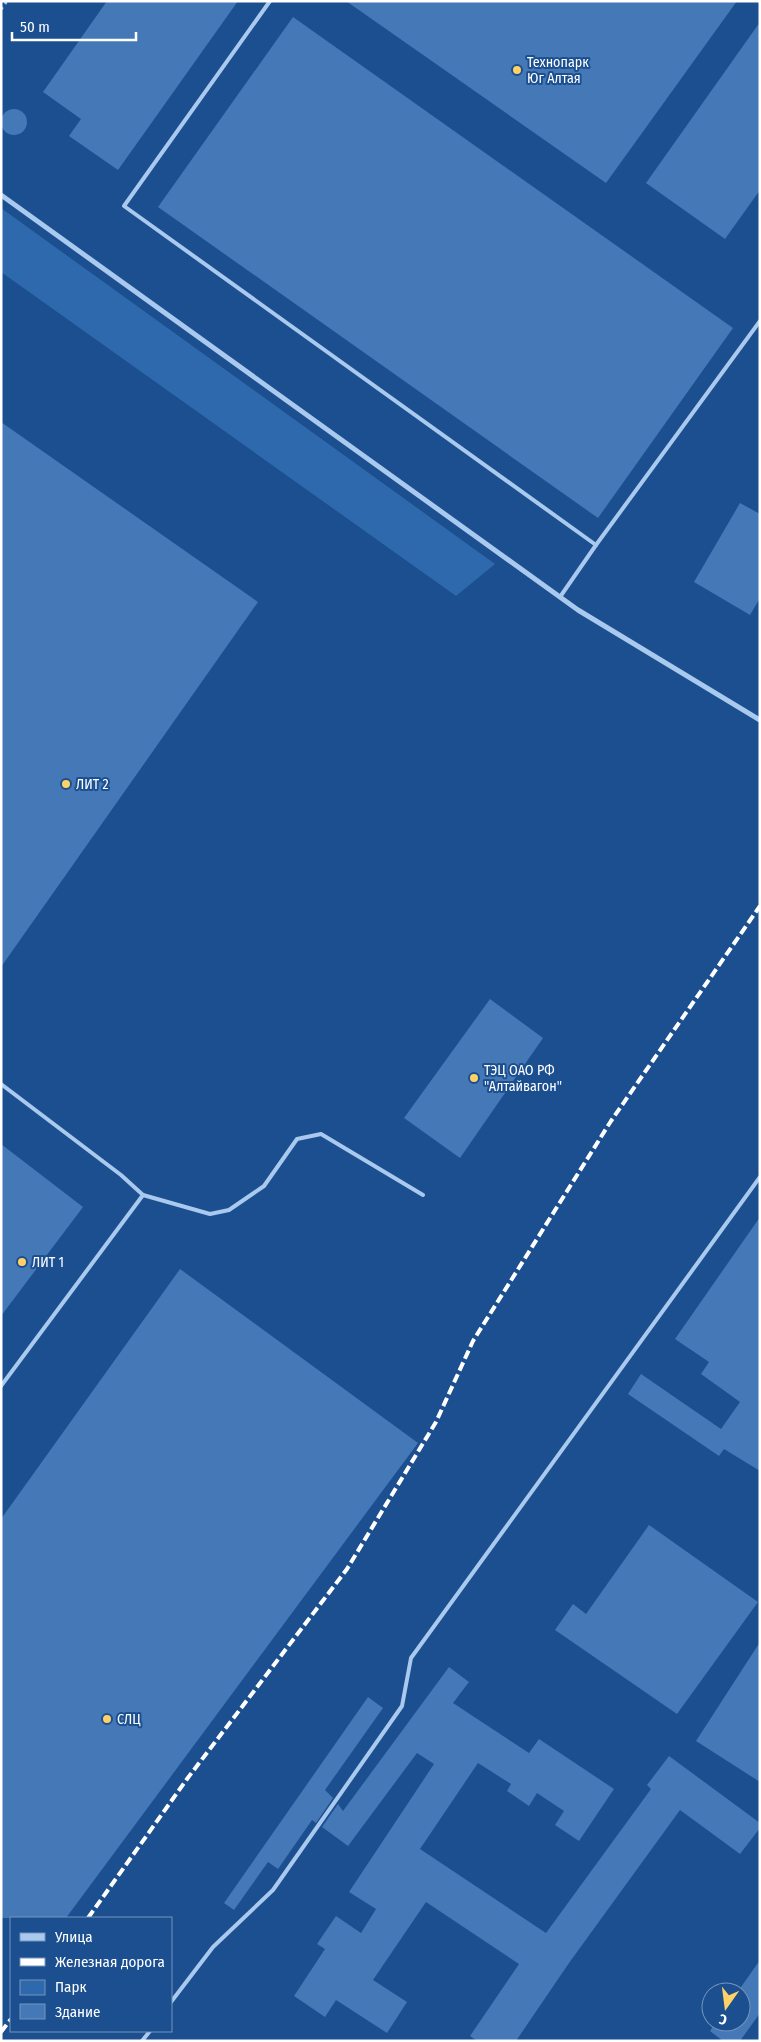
<svg xmlns="http://www.w3.org/2000/svg" width="761" height="2042" font-family="'Fira Sans Condensed',sans-serif">
	<rect width="100%" height="100%" fill="#1b4f8f"/>
	<!-- green -->
	<polygon fill="#2e69ad" points="1,208 495,564 456,596 1,272"/>
	<!-- building -->
	<g fill="#4478b7">
		<polygon points="107,1 238,1 118,170 69,136 81,119 43,92"/>
		<polygon points="346,1 737,1 606,183"/>
		<polygon points="293,17 733,328 598,518 158,207"/>
		<polygon points="760,22 760,190 725,239 646,183"/>
		<circle cx="14" cy="122" r="13"/>
		<polygon points="1,422 258,602 1,967"/>
		<polygon points="740,503 760,514 760,598 750,615 694,582"/>
		<polygon points="490,999 543,1038 460,1158 404,1118"/>
		<polygon points="1,1144 83,1207 1,1316"/>
		<polygon points="760,1217 760,1471 724,1449 719,1456 628,1394 641,1374 721,1429 740,1402 701,1374 709,1362 675,1339"/>
		<polygon points="180,1269 418,1443 66,1918 1,1918 1,1519"/>
		<polygon points="649,1525 758,1602 677,1714 555,1630 573,1604 586,1614"/>
		<polygon points="760,1642 760,1782 696,1741"/>
		<polygon points="449,1667 469,1682 453,1703 529,1753 539,1739 614,1789 579,1841 555,1825 564,1811 537,1793 529,1806 507,1791 511,1784 478,1763 420,1849 546,1933 651,1789 647,1785 669,1756 760,1823 760,1828 740,1854 680,1810 569,1963 516,2041 477,2041 470,2036 519,1964 426,1902 373,1980 407,2002 387,2033 336,2000 325,2017 294,1996 325,1949 317,1944 336,1916 361,1933 376,1909 349,1892 434,1764 417,1753 348,1846 322,1827 338,1804 343,1811"/>
		<polygon points="368,1697 383,1708 325,1790 333,1798 316,1823 312,1820 278,1869 268,1862 234,1910 224,1903"/>
		<polygon points="760,1960 760,2013 740,2041 723,2041 710,2031 716,2022 741,2022 741,1987"/>
	</g>
	<g fill="none" stroke-linecap="round" stroke-linejoin="round">
		<!-- path -->
		<polyline stroke="#a9c9ee" stroke-width="3" stroke-dasharray="2.5 4" stroke-linecap="butt" points="1,9 7,1"/>
		<!-- lane -->
		<g stroke="#a9c9ee" stroke-width="4">
			<polyline points="270,1 124,206 596,545 560,597"/>
			<polyline points="596,545 760,321"/>
			<polyline points="1,1084 121,1175 143,1195 1,1386"/>
			<polyline points="143,1195 210,1214 229,1210 264,1186 297,1139 321,1134 423,1195"/>
			<polyline points="171,2002 213,1947 273,1890 402,1706 411,1658 760,1177"/>
			<polyline points="142,2041 150,2031"/>
		</g>
		<!-- street -->
		<polyline stroke="#a9c9ee" stroke-width="5" points="1,195 578,610 760,720"/>
		<!-- rail -->
		<g stroke="#fff" stroke-width="4" stroke-dasharray="9 4" stroke-linecap="butt">
			<polyline points="88,1918 187,1779 347,1569 436,1422 473,1341 611,1121 760,906"/>
			<polyline points="1,2032 11,2019"/>
		</g>
	</g>
	<!-- markers -->
	<g fill="#ffd166" stroke="#1b4f8f" stroke-width="2">
		<circle cx="517" cy="70" r="5"/>
		<circle cx="66" cy="784" r="5"/>
		<circle cx="474" cy="1078" r="5"/>
		<circle cx="22" cy="1262" r="5"/>
		<circle cx="107" cy="1719" r="5"/>
	</g>
	<g text-anchor="middle" dominant-baseline="central" stroke-width="4" stroke-linejoin="round" paint-order="stroke">
		<!-- poi labels -->
		<g font-size="14" fill="#fff" stroke="#1b4f8f" text-anchor="start">
			<text x="527" y="62">Технопарк<tspan x="527" dy="16">Юг Алтая</tspan></text>
			<text x="76" y="784">ЛИТ 2</text>
			<text x="484" y="1070">ТЭЦ ОАО РФ<tspan x="484" dy="16">"Алтайвагон"</tspan></text>
			<text x="32" y="1262">ЛИТ 1</text>
			<text x="117" y="1719">СЛЦ</text>
		</g>
	</g>
	<!-- border -->
	<rect width="761" height="2042" fill="none" stroke="#ffffff" stroke-width="5"/>
	<!-- legend -->
	<rect x="10" y="1917" width="162" height="115" fill="#1b4f8f" stroke="#7695bc"/>
	<rect x="20" y="1933" width="25" height="8" fill="#a9c9ee" stroke="#7695bc"/>
	<text x="55" y="1942" font-size="15" fill="#ffffff">Улица</text>
	<rect x="20" y="1958" width="25" height="8" fill="#ffffff" stroke="#7695bc"/>
	<text x="55" y="1967" font-size="15" fill="#ffffff">Железная дорога</text>
	<rect x="20" y="1980" width="25" height="15" fill="#2e69ad" stroke="#7695bc"/>
	<text x="55" y="1992" font-size="15" fill="#ffffff">Парк</text>
	<rect x="20" y="2004" width="25" height="15" fill="#4478b7" stroke="#7695bc"/>
	<text x="55" y="2017" font-size="15" fill="#ffffff">Здание</text>
	<!-- north arrow -->
	<g transform="translate(726 2007) rotate(194)"><circle r="24" fill="#1b4f8f" stroke="#7695bc"/>
	<path d="M0-4L9 19L0 12L-9 19Z" fill="#ffd166"/>
	<text y="-8" font-size="14" font-weight="bold" text-anchor="middle" fill="#ffffff">С</text>
	</g>
	<!-- scale -->
	<path d="M12 32v8h124v-8" fill="none" stroke="#ffffff" stroke-width="2.5"/>
	<text x="20" y="32" font-size="15" fill="#ffffff" stroke="#1b4f8f" stroke-width="4" paint-order="stroke">50 m</text>
</svg>
